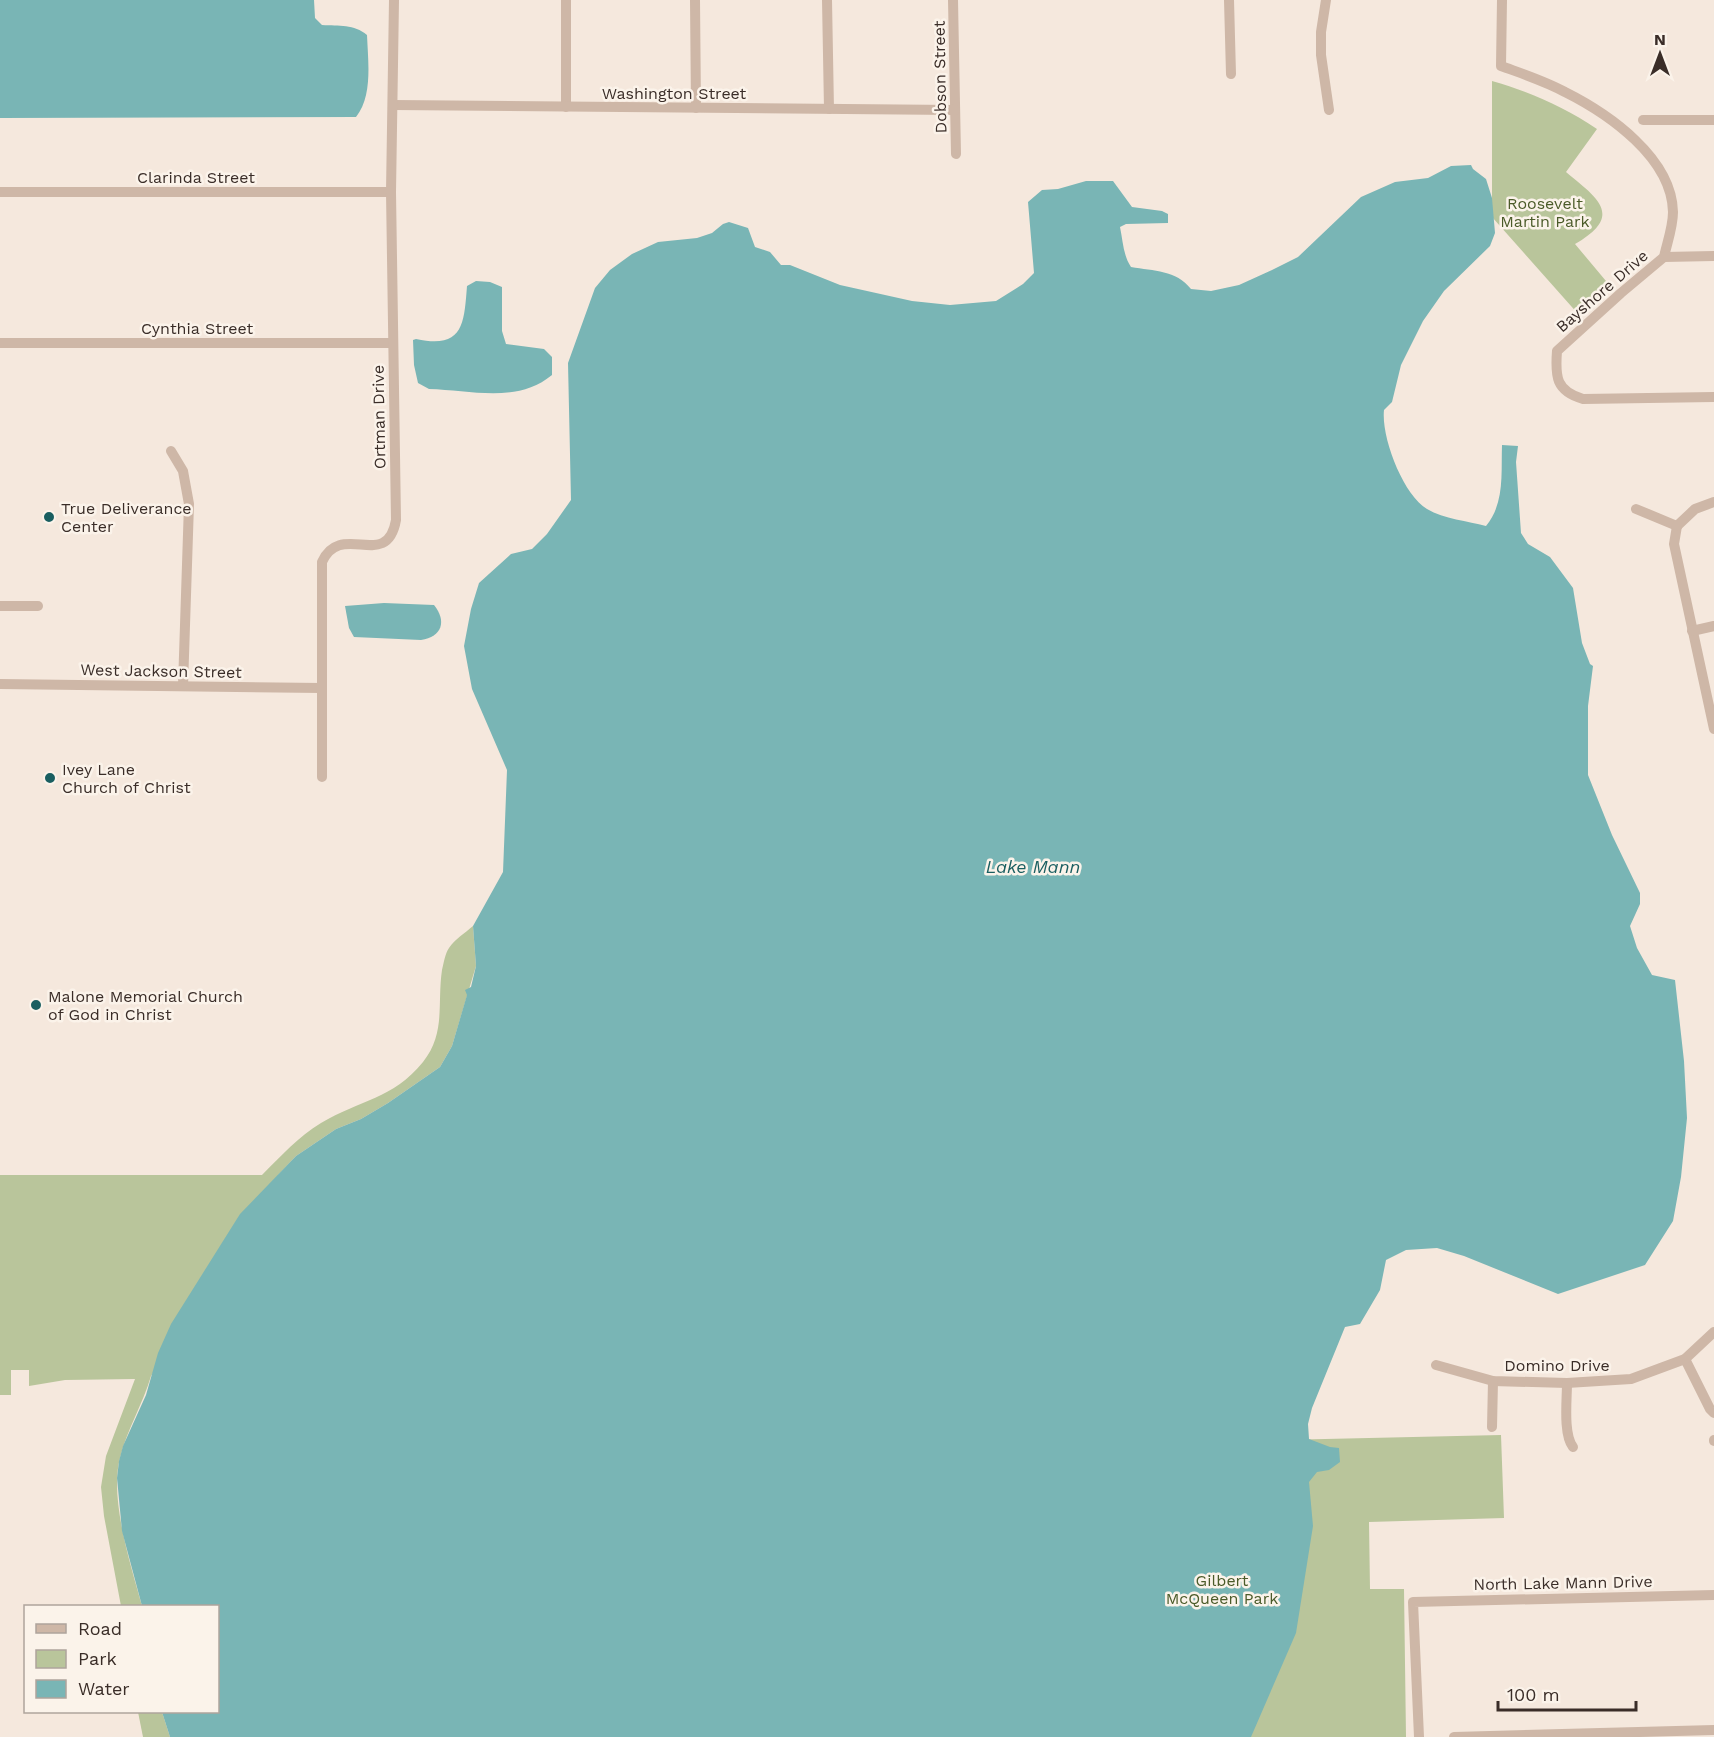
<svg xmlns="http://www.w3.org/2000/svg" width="1714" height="1737" font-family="'Work Sans',sans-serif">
	<rect width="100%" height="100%" fill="#f5e8dd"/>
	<!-- green -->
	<g fill="#b9c59b">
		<path d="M1492,81c38,11 72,26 105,48l-31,43c31,26 59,43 9,72l36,43 -32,28 -87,-98z"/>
		<path d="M473,926l3,40 -24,80 -12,21 -52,36 -27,16 -25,10 -40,27 -17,18 -128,202c-8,28 -24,53 -31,82 -11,40 11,108 22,148h-21l-17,-90 -3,-29 5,-31 29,-77 -70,1 -36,6v-16h-18v25h-11v-220h262c19,-19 37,-39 59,-52 39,-23 72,-24 102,-61 23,-29 14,-58 19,-92 2,-8 3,-16 7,-22 6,-9 16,-15 24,-22z"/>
		<polygon points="1501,1435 1504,1518 1369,1522 1370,1589 1404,1589 1406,1737 1089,1737 965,1447"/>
		<polygon points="138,1712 162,1712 170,1737 143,1737"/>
	</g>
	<!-- water -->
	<g fill="#79b5b5">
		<path d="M0,0h314l1,18 7,7c17,1 32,-1 45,10 1,26 6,61 -11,82l-356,1z"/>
		<path d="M1471,165l2,4 13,10 6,19 3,35 -5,13 -46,45 -21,30 -22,44 -9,37 -8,8c-3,27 19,85 43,99 17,10 41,12 59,17 19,-23 15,-53 16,-81l16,1 -2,16 5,71 7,11 22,13 23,31 9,55 8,21 3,2 -5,40v69l24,60 28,58v11l-10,22 7,22 15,27 23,5 9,81 3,57 -6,59 -8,44 -28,44 -87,29 -94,-38 -27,-8 -31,2 -20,10 -6,30 -20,34 -15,3 -33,81 -4,16 1,15 21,8 9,1 1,14 -11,8 -12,2 -8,10 4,44 -17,107 -45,104h-1081l-8,-25h56v-106h-76l-20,-75 -5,-53 2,-17 4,-15 23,-51 12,-42 13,-29 69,-110 56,-58 40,-27 25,-10 27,-16 52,-36 12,-21 15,-51 -2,-5 6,-3 5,-21 -3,-40 30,-54 4,-102 -35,-81 -8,-43 7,-37 8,-26 32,-29 21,-5 15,-15 24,-34 -3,-137 27,-75 15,-18 22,-16 26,-12 39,-4 15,-5 11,-9 6,-2 19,6 7,19 15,5 11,13h9l50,20 72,16 38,4 46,-4 27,-17 11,-11 -6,-71 14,-12 16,-1 28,-8h27l19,26 30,4 6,3v9l-42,1 -6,3c3,14 3,28 11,40 23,4 45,3 60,22l20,2 28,-6 33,-15 26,-13 63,-60 34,-15 33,-4 23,-12z"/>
		<path d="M476,281l14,1 12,5v44l4,13 38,5 8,8v18c-35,29 -81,15 -123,14l-11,-6 -4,-18 -1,-25 3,-1c47,10 48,-14 51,-53z"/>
		<path d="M384,603l50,2c13,16 8,32 -13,35l-67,-3 -5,-9 -4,-22z"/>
	</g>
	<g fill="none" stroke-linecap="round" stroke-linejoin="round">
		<!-- street -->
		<g stroke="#ceb7a7" stroke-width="10">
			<polyline points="566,0 566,107"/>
			<polyline points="695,0 696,108"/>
			<polyline points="827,0 829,109"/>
			<polyline points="953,0 956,154"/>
			<polyline points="1229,0 1231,74"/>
			<polyline points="1326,0 1321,32 1321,55 1329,110"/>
			<path d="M1502,0l-1,66c22,8 44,15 64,26 44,22 107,66 108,120 0,15 -6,31 -9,45l-43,36 -64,58c-2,26 -1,40 26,48l131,-2"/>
			<polyline points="393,105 955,110"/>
			<polyline points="1643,120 1714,120"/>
			<polyline points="0,192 391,192"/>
			<polyline points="1664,257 1714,256"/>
			<polyline points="0,343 393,343"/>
			<polyline points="171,451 183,471 189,504 183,686"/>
			<polyline points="1636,509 1677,526"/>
			<polyline points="1677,526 1674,544 1714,729"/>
			<polyline points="1677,526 1695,509 1714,502"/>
			<polyline points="0,606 38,606"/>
			<polyline points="1692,631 1714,626"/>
			<polyline points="0,684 322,688"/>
			<path d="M322,777v-215c19,-42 65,10 74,-42l-5,-328 3,-192"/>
			<polyline points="1685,1359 1710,1409 1714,1413"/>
			<polyline points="1436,1365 1493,1381 1567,1383 1631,1379 1685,1359 1714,1332"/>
			<path d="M1567,1383c0,17 -4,51 6,64"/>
			<polyline points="1492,1427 1493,1381"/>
			<polyline points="1714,1441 1714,1440"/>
			<polyline points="1419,1737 1413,1602 1714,1595"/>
			<polyline points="1454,1737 1714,1730"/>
		</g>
	</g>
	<!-- markers -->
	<g fill="#195e60" stroke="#fbf3ea" stroke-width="2">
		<circle cx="49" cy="517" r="6"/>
		<circle cx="50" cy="778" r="6"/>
		<circle cx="36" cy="1005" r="6"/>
	</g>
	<g text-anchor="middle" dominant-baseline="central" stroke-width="5" stroke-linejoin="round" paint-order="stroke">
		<!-- street labels -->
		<g font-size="16" fill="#3a2d28" stroke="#fbf3ea">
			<text transform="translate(940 77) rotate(-91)">Dobson Street</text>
			<text x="674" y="93">Washington Street</text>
			<text x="196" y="177">Clarinda Street</text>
			<text transform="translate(1602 291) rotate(-41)">Bayshore Drive</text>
			<text x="197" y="328">Cynthia Street</text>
			<text transform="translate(379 417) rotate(-91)">Ortman Drive</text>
			<text transform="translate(161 671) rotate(1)">West Jackson Street</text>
			<text x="1557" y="1365">Domino Drive</text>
			<text transform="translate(1563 1583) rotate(-1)">North Lake Mann Drive</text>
		</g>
		<!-- park labels -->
		<g font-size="16" fill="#4b5b29" stroke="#fbf3ea">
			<text x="1545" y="203">Roosevelt<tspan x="1545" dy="18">Martin Park</tspan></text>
			<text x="1222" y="1580">Gilbert<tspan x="1222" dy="18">McQueen Park</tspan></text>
		</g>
		<!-- poi labels -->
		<g font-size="16" fill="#3a2d28" stroke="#fbf3ea" text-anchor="start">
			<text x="61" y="508">True Deliverance<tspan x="61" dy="18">Center</tspan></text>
			<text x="62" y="769">Ivey Lane<tspan x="62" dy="18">Church of Christ</tspan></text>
			<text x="48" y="996">Malone Memorial Church<tspan x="48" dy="18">of God in Christ</tspan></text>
		</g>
		<!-- water labels -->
		<g font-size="18" font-style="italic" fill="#195e60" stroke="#fbf3ea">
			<text x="1033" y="866">Lake Mann</text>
		</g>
	</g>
	<!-- legend -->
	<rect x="24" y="1605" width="195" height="108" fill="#fbf3ea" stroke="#aea49c" stroke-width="1.5"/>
	<rect x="36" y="1624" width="30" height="9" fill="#ceb7a7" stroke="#aea49c" stroke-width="1.5"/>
	<text x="78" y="1635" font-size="18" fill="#3a2d28">Road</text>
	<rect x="36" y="1650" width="30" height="18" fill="#b9c59b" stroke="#aea49c" stroke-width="1.5"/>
	<text x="78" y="1665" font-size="18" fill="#3a2d28">Park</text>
	<rect x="36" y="1680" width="30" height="18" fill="#79b5b5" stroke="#aea49c" stroke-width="1.5"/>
	<text x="78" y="1695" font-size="18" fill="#3a2d28">Water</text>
	<!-- north arrow -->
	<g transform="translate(1660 54)" stroke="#fbf3ea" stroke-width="4.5" paint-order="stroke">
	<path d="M0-4.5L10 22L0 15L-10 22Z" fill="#3a2d28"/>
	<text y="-9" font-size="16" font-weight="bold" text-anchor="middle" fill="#3a2d28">N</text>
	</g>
	<!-- scale -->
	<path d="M1498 1701v9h138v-9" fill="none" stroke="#3a2d28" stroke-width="3"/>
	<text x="1507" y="1701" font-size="18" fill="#3a2d28" stroke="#fbf3ea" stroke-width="4.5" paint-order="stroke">100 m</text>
</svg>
